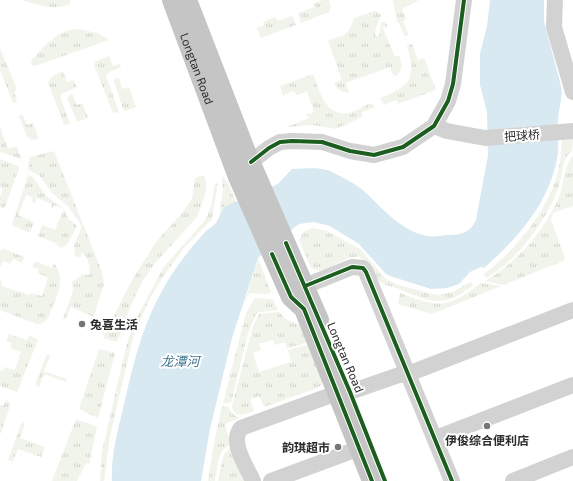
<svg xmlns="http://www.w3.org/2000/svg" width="573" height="481" font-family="'Exo 2','Noto Sans SC',sans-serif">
	<defs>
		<pattern id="grass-tufts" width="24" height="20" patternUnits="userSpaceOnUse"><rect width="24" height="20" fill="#f1f4eb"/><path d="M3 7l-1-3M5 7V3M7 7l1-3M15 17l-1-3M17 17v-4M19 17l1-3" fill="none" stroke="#cfd2ca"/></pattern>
	</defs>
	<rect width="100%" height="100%" fill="#fff"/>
	<!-- grass -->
	<g fill="url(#grass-tufts)">
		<path d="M22,0h48v4c-16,7 -32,1 -48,-4z"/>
		<polygon points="322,0 329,0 331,7 329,12 301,23 298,13 315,7 314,4"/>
		<polygon points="393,0 419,0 402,9 406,19 403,21 409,35 405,36 396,18"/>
		<path d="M374,11h3l4,4 -5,13 -1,8 4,1 2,-15h5l1,4 -4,2 12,29 4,-1c4,9 4,16 -5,21l-4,-10 -44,16 3,10c-7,-1 -12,-3 -15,-10l8,-3 -14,-39c18,-7 20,-5 26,-23z"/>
		<polygon points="292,16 296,25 261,38 257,28 264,25 263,22 275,17 278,21"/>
		<path d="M77,29l21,4 11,7 -74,26 -4,-2 1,-4c12,-14 26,-30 45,-31z"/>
		<path d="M412,44l6,16 6,-2 12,32 -38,14 -2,-4 -12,5 -4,-7c32,-13 36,-20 27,-53z"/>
		<polygon points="0,48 17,89 14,92 17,102 13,103 0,70"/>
		<polygon points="109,56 113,66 120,64 121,67 109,72 106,76 119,112 113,113 94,65 96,61"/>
		<polygon points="63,71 67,82 73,80 77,87 61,94 61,99 70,124 64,125 48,82 53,76"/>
		<path d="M313,74c7,17 11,42 35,39 7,-1 16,-7 23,-10l4,4 -13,5v5l-26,12 -23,-4 -26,2 22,-9 -2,-3 7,-3 -7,-20 -11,3 -2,-4 -11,4 -3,-9z"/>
		<polygon points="119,78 122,89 129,87 136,107 124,111 114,82 115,79"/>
		<polygon points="72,94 77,105 82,103 88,118 77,122 67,98"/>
		<polygon points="23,115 27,125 33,123 39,139 31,140 27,136 19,116"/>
		<polygon points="0,127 8,149 17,146 21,159 0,152"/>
		<path d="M573,135c0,4 0,11 -1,15 -2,3 -5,5 -7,10 -3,9 -4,20 -7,29 -11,31 -43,74 -72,89l-2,-4c32,-24 63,-62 74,-102 3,-11 3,-24 4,-36z"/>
		<path d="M54,151l48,121 2,12 -15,47 -2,-1 5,-14 -21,-9 -6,13 -2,-1 10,-28 -1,-10 5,-2 5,-5 7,1c2,-8 -1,-17 -7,-23l-2,6 -5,-2c-4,-18 7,-19 6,-31l-13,-19 -16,-13 -13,-18 -11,-5 2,-13z"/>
		<path d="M573,156v50l-20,7 -2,7 14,38 -2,3 -59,24 -19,-4c32,-19 62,-52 75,-87 4,-11 4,-30 13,-38z"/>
		<polygon points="0,159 18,166 19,168 4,209 0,207 0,197 3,189 0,187"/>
		<polygon points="28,175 33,177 46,196 64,209 68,218 77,226 67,245 61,248 55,243 38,236 42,225 55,230 64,209 54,205 53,208 51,207 52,204 37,198 35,203 31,201 33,197 26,195 18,215 34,222 30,233 12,225"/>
		<polygon points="204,175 206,181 206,192 197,217 156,262 142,282 132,303 117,342 103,338 132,280 156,242 183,212 192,199 195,178"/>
		<polygon points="223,177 228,183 236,202 222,210 219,216 223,191 222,178"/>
		<polygon points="215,183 218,184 217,189 212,219 184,248 164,275 149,300 134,334 110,436 104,481 100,481 102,452 126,347 133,325 163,268 206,219 211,206"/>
		<path d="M312,228l15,3 33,18 26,30 12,6 39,10 16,-3 17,-10 3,3c-27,24 -44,17 -74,4 -7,-3 -14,-3 -20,-8 -9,-7 -11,-18 -20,-24 -17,-3 -32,21 -48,11l-12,-28 4,-8z"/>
		<polygon points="2,248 24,257 22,263 13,259 10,264 3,261 0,268 0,252"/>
		<polygon points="258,258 271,292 268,294 251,293 248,295 244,305"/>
		<path d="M35,261l17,7 2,-5c14,18 1,36 -6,55l-5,5 -6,1 -37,-14v-30l2,1 -1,5 29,9 1,-2 11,3 6,-18 -10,-5 1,-4 -7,-2z"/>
		<path d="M481,283l20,3 -69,28 -34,-10 2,-11c40,15 47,16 81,-10z"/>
		<polygon points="255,298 273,299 278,310 259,312 256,314 248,333 231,403 223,403 246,313"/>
		<path d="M279,312l7,7 14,6 10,17 -23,6 -2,-6 -10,3 -2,-5 -14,4 2,6 -8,3 6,19 32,-10 -3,-12 22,-6 13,36 -2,5 -6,4 -51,18 -5,-11 -9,4 4,11c-9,3 -20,9 -22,-5l21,-80 6,-12z"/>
		<polygon points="9,334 27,340 29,335 38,340 17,392 0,386 0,370 3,371 4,367 15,370 21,352 10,348 12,343 6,341"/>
		<polygon points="99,349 115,353 98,418 79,409"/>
		<polygon points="47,354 50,356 44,371 67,379 66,382 44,374 39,387 35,385"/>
		<polygon points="6,400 9,402 10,406 0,435 0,405 3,406"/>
		<path d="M222,406l6,1 5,7 6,4 -14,6 6,21c-14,3 -13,23 -16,36h-7l6,-38z"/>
		<polygon points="76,419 97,427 89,465 86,463 77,481 52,481"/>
		<polygon points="22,422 25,423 20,438 45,447 41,457 18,449 13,461 8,460"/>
		<polygon points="229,449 233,449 245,481 218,481 223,456"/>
	</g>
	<!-- water -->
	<path fill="#d8e9f1" d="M490,0h54v21l17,65c2,12 -2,22 -3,33 -1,11 1,23 0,34 -7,48 -39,84 -74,115l-3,-1 -11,5 -11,12 -12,4 -16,1 -41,-13 -5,-3 -26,-29 -29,-18 -17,-4 -14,2 -4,3 -37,31 -26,80 -22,91 -9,52h-89c-1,-25 5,-48 11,-72 11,-49 21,-92 49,-135 10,-15 22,-30 34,-43 4,-3 9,-6 11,-10 4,-6 4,-11 9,-15l52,-22 14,-15c15,0 29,-3 42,4 10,5 24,12 32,20 17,16 36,39 62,43 6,1 12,0 18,-1 15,0 24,-2 30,-15l12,-65 -1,-43 -7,-27v-31l7,-28z"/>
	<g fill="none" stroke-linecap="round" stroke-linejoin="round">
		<!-- minor -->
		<g stroke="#d2d2d2" stroke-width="16">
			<polyline points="555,0 554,27 573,92"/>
			<polyline points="434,126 447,131 485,138 573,131"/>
			<polyline points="251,162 269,148 280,142 292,141 322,142 350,151 374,155 403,147 434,126 448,101 453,84 464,0"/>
			<polyline points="305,286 352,267 363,268 366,272 452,481"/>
			<polyline points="350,392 399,375 408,374 573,310"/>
			<polyline points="436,438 573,385"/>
			<path d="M253,481c-6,-14 -24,-39 -12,-53l96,-35"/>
			<polyline points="271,481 360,448"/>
			<polyline points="513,481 573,457"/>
		</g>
		<!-- major -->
		<g stroke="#c5c5c5" stroke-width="20">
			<path id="s1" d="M172,0l66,177 53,120 13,12 68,172"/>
			<polyline points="187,0 246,152 319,320"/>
		</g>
		<!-- cycleway casing -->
		<g stroke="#fff" stroke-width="6">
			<g id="cycleway">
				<polyline points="251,162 269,148 280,142 292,141 322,142 350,151 374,155 403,147 434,126 448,101 453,84 464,0"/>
				<polyline points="286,243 350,392 385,481"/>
				<polyline points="272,254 291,297 304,309 372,481"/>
				<polyline points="305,286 352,267 363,268 366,272 452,481"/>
			</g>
		</g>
		<!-- cycleway -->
		<use href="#cycleway" stroke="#1b5e20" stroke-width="4"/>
	</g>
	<!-- markers -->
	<g fill="#767676" stroke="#fff" stroke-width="1.5">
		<circle cx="82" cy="324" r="4"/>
		<circle cx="487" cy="426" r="4"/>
		<circle cx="338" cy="447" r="4"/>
	</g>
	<g text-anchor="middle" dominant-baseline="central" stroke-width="4" stroke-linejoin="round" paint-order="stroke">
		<!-- street labels -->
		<g font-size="12" fill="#2d2d2d" stroke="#fff">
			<text stroke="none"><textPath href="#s1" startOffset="73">Longtan Road</textPath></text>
			<text transform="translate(522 135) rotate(-4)">把球桥</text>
			<text transform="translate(346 357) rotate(67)">Longtan Road</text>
		</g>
		<!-- poi labels -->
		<g font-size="12" font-weight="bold" fill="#2d2d2d" stroke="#fff" text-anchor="start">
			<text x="90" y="324">兔喜生活</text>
			<text x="487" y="440" text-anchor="middle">伊俊综合便利店</text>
			<text x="330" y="447" text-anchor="end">韵琪超市</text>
		</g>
		<!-- water labels -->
		<g font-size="13" font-style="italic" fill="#3d758e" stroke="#fff">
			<text x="180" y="361">龙潭河</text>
		</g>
	</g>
</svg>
